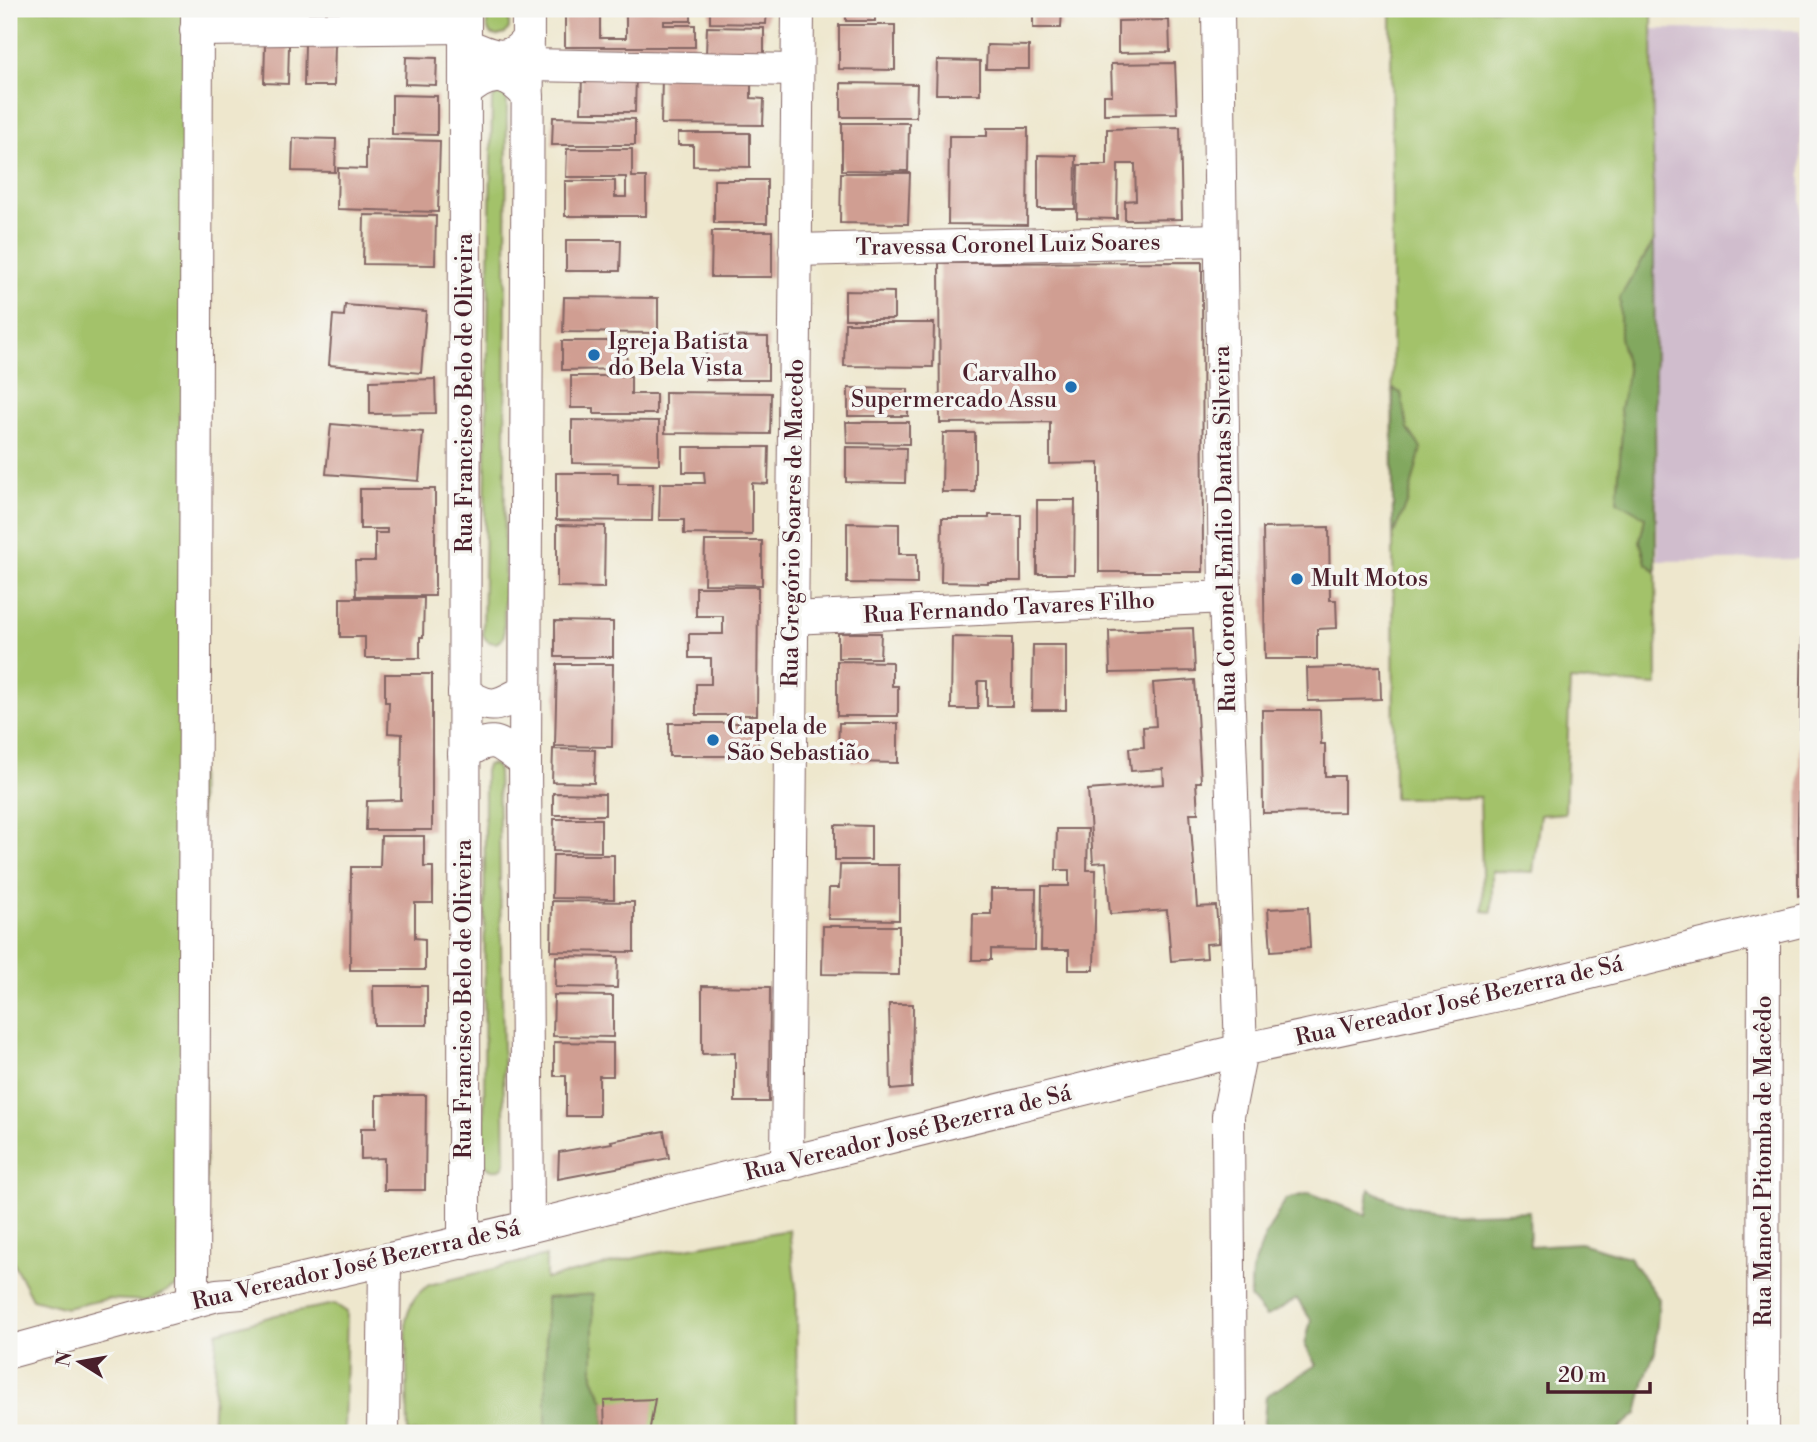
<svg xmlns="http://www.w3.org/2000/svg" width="1817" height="1442" font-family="'Libre Bodoni',serif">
	<rect width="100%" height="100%" fill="#f6f6f2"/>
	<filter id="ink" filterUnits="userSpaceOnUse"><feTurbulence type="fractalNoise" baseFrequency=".0143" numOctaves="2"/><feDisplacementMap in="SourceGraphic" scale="14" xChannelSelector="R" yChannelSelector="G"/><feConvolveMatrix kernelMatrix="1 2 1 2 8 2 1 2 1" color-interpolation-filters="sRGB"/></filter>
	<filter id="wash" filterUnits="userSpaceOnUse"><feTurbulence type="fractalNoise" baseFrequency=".00686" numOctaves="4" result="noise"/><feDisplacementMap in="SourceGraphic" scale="28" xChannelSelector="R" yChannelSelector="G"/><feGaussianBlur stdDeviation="1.57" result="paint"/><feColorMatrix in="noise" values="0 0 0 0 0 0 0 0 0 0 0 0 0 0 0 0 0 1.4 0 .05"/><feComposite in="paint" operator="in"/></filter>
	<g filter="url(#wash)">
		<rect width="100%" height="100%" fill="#eee7cd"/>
		<!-- industrial -->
		<polygon fill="#d0bdcd" points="1652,29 1800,30 1803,559 1658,561"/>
		<!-- green -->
		<g fill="#a3c26a" stroke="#76704a" stroke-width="2">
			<polygon points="9,9 187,9 207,1272 147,1301 107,1299 66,1308 32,1299 15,1266 9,1242"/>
			<polygon points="487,9 509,9 509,28 505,34 497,36 490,34 487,27"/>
			<polygon points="1391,9 1652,9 1657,685 1570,680 1565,813 1540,815 1533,872 1492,871 1492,912 1483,911 1480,797 1394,798"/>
			<path d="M501,94l4,3 2,5 -3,533 -2,4 -6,4c-7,0 -11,-2 -13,-9l9,-533 3,-6z"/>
			<path d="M490,764l5,1 3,6 7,391 -1,4c-8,7 -16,5 -20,-4l1,-391 2,-6z"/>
			<path d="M789,1230l7,58 1,145h-389l-2,-113c5,-17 8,-25 23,-35l117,-29v23l106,-25z"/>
			<polygon points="335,1304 347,1312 344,1433 212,1433 217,1332 276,1315"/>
		</g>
		<!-- forest -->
		<g fill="#82a85e" stroke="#666444" stroke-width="2">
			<polygon points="1654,241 1656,572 1646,563 1640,541 1645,517 1617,501 1622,430 1620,409 1628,372 1620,337 1620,297"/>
			<polygon points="1393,389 1401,393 1408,429 1421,448 1408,501 1393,535"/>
			<path d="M1369,1189c8,4 16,9 24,12 41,16 93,12 136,10l1,35 50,-3 49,14 30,42 -4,53 -10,27 -8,35 -23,19h-351l3,-37 50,-31 -11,-20 6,-25 -14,-21 -31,18 -16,-19 2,-27 13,-35 21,-37 24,-6 56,22z"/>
			<polygon points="593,1294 593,1377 604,1401 605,1433 546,1433 546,1298"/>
		</g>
		<g id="blocks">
			<!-- building -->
			<g fill="#d09e92">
				<polygon points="565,9 600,9 600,38 626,38 626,9 691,9 691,21 664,21 664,25 695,25 695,47 565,47"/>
				<polygon points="710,9 767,9 766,24 710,23"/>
				<rect x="846" y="9" width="29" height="12"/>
				<polygon points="1033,9 1062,9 1061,28 1033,28"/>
				<polygon points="1169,20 1170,52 1118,53 1118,21"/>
				<polygon points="839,25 895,25 895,70 839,69"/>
				<polygon points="707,27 764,28 764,56 706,55"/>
				<polygon points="305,43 335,43 334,86 304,86"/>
				<polygon points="265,44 289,44 288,84 264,83"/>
				<polygon points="987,45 1029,46 1029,69 986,69"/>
				<polygon points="406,57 437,58 436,85 405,84"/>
				<polygon points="937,60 980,61 980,94 936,94"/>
				<polygon points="1175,63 1177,113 1104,114 1104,95 1112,95 1111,64"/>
				<polygon points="582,75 636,75 635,112 581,112"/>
				<polygon points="662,75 751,76 751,98 764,99 763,125 661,124"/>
				<polygon points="841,83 917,84 916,117 841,117"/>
				<polygon points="392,95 437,96 437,135 392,134"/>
				<polygon points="553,117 635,119 635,145 552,145"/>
				<polygon points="842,123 909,123 908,171 842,170"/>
				<polygon points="1180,127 1182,219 1125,220 1125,201 1136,200 1135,164 1118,164 1117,219 1077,218 1078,165 1107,165 1107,129"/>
				<polygon points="987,128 1028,128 1027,225 948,224 949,136 987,136"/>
				<polygon points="678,133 750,133 750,167 693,166 693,145 678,145"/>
				<polygon points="293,138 336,139 335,172 292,171"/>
				<polygon points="366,139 440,141 438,212 337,209 338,168 366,169"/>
				<polygon points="567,149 632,149 632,177 646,177 646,216 565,216 565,181 615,181 615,197 626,197 626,177 566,177"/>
				<polygon points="1038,155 1076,156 1075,209 1038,209"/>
				<polygon points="841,173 910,173 908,224 840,223"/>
				<rect x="714" y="180" width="53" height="43"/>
				<polygon points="364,215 436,216 435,265 363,264"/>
				<polygon points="712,231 772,231 772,277 711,277"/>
				<polygon points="566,240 621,240 620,271 566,271"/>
				<polygon points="1202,262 1203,572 1099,572 1099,463 1050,464 1050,422 940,423 939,263"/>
				<polygon points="845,291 894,292 894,319 845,319"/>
				<polygon points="564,297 658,298 658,333 563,332"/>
				<polygon points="345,305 426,311 421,373 329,365 333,315 344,316"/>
				<polygon points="845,323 934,323 933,367 844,366"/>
				<polygon points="706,336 768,337 768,380 706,380"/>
				<polygon points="562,341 626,341 627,369 562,370"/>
				<polygon points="571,376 631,376 631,394 656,394 656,414 594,414 594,408 571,408"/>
				<polygon points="435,379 436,413 370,414 370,381"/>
				<polygon points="848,388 908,389 908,416 848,416"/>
				<polygon points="665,392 771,393 770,434 665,433"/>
				<polygon points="572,420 659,421 659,464 572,463"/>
				<polygon points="846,422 909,422 909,444 847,443"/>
				<polygon points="331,424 423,432 419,481 326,474"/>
				<polygon points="943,433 975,433 975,492 942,492"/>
				<polygon points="683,447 769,447 768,484 752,483 752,535 684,534 684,520 659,520 660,483 705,483 704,472 683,472"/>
				<polygon points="846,447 906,448 905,483 846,482"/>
				<polygon points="1806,449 1808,450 1808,893 1798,896 1798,822"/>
				<polygon points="556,473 618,473 618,484 653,484 652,521 556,520"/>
				<polygon points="360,489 435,489 435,596 356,596 355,561 375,561 375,533 387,533 387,529 360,529"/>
				<polygon points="1037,500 1075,500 1074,574 1037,574"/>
				<polygon points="989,515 1021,515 1021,581 988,581 988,583 941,582 942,518 989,518"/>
				<polygon points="847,523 899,524 899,554 917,554 917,584 847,583"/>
				<polygon points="557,525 605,526 604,588 557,587"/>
				<polygon points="1329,527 1330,600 1336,600 1337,628 1317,629 1317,659 1265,659 1263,528"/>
				<polygon points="705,541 762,541 762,585 704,584"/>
				<polygon points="696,587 758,587 757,715 696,715 696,684 711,684 711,658 689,658 689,634 723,634 723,616 696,616"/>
				<polygon points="340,598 424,598 423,637 420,637 420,658 365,658 365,637 340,637"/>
				<polygon points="555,621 613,622 613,657 555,657"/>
				<polygon points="1193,628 1195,671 1110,673 1109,631"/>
				<polygon points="838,633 881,633 880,658 838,658"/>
				<polygon points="952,637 1012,638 1012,706 987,706 987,681 978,681 978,709 951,709"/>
				<polygon points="1033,645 1066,645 1066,710 1032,710"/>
				<polygon points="837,661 892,662 892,686 898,686 898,716 837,716"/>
				<polygon points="557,664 613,664 612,747 555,746"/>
				<polygon points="1380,666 1381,699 1308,701 1307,668"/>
				<polygon points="385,674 432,674 432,830 366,830 367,801 401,800 402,734 388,733 389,702 385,702"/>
				<polygon points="1195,680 1201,782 1196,782 1198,813 1190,813 1197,907 1216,906 1219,943 1206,944 1207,958 1171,961 1167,910 1110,914 1106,862 1093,863 1088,790 1164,784 1163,769 1131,771 1129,748 1144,747 1143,727 1156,726 1153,683"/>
				<polygon points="1262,710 1320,710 1321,744 1325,744 1325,776 1344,776 1344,812 1263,813"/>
				<rect x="669" y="723" width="89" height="33"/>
				<polygon points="839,723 898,723 898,763 851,762 851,750 838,750"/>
				<polygon points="553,749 595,750 594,783 552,782"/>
				<polygon points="553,793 605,794 605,815 553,815"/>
				<polygon points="554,819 601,819 601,852 553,851"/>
				<polygon points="835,825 871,826 871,860 835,860"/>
				<polygon points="1057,829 1088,829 1087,870 1096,870 1094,970 1069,970 1069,950 1041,950 1042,886 1069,886 1069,870 1056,870"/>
				<polygon points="381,836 424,836 424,867 433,867 433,903 415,903 415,938 425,939 425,970 350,970 351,867 380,867"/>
				<polygon points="553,855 614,855 614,899 552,898"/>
				<polygon points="840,865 899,865 899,920 828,919 829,888 839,888"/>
				<polygon points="991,889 1036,889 1035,950 991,949 991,960 972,960 973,914 991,914"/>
				<polygon points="552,901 634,902 634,952 551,951"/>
				<polygon points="1308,907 1310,948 1271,951 1268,909"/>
				<polygon points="823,926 899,926 899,975 822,974"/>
				<polygon points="556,956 618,957 617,988 555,987"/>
				<polygon points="373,986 427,986 427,1025 374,1025"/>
				<polygon points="702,986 770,987 769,1102 735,1102 735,1053 702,1054"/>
				<polygon points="554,995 613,996 613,1037 553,1036"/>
				<polygon points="889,1004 913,1004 912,1088 891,1090"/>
				<polygon points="554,1042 613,1043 613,1076 599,1076 599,1116 566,1116 566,1076 554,1076"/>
				<polygon points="376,1095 426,1095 425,1190 384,1190 384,1158 361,1159 361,1128 376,1128"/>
				<polygon points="664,1131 669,1158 558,1179 559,1152 612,1143 611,1141"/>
				<polygon points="655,1399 649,1433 605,1433 604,1401"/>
			</g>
		</g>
	</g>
	<g filter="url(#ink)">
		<use href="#blocks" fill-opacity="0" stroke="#836564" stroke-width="2"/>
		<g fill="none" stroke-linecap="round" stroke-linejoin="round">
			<!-- minor casing -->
			<g stroke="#836564" stroke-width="34">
				<g id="minor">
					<polyline points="1218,9 1225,597 1241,1050 1228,1116 1230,1433"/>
					<polyline points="196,30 465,27"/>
					<path d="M465,44c25,11 44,22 63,-6"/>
					<polyline points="528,65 797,70"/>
					<path d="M465,93c23,-21 43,-23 63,4"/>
					<polyline points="795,250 1220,240"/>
					<polyline points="792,618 1225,597"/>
					<path d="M464,693c30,18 32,13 61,-2"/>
					<path d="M464,754c32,-21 34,-11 61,8"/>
					<polyline points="787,1164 798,9"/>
					<polyline points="528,1227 525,762 528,9"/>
					<polyline points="464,1243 465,9"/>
					<polyline points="193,1301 197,9"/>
					<polyline points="9,1352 217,1295 242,1293 528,1227 1241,1050 1521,990 1808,919"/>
					<polyline points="383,1433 385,1260"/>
					<polyline points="1763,1433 1764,930"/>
				</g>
			</g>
			<!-- minor -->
			<use href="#minor" stroke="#fff" stroke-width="32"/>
		</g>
	</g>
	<!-- markers -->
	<g fill="#1f6fb2" stroke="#f6f6f2" stroke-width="2.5">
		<circle cx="594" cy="355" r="7"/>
		<circle cx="1071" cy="387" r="7"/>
		<circle cx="1297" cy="579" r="7"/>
		<circle cx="713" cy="740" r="7"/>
	</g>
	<g text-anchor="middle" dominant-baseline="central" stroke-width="7" stroke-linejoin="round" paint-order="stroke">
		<!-- street labels -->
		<g font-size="23" fill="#4a1f2b" stroke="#f6f6f2">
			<text transform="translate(1008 245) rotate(-1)">Travessa Coronel Luiz Soares</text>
			<text transform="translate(465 393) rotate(-90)">Rua Francisco Belo de Oliveira</text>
			<text transform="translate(793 523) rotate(-89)">Rua Gregório Soares de Macedo</text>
			<text transform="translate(1225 529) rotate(-91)">Rua Coronel Emílio Dantas Silveira</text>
			<text transform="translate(1009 608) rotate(-3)">Rua Fernando Tavares Filho</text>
			<text transform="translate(464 999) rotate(-90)">Rua Francisco Belo de Oliveira</text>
			<text transform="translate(1459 1001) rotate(-13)">Rua Vereador José Bezerra de Sá</text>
			<text transform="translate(908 1133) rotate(-14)">Rua Vereador José Bezerra de Sá</text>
			<text transform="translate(1764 1161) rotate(-90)">Rua Manoel Pitomba de Macêdo</text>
			<text transform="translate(356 1265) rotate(-13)">Rua Vereador José Bezerra de Sá</text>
		</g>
		<!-- poi labels -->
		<g font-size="23" fill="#4a1f2b" stroke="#f6f6f2" text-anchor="start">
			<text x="608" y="342">Igreja Batista<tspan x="608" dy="26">do Bela Vista</tspan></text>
			<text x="1057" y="374" text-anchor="end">Carvalho<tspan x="1057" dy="26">Supermercado Assu</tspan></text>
			<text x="1311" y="579">Mult Motos</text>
			<text x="727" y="727">Capela de<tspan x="727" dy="26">São Sebastião</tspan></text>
		</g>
	</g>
	<!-- margin -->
	<rect width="1817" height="1442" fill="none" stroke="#f6f6f2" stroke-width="35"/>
	<!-- north arrow -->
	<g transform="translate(80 1362) rotate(281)" stroke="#f6f6f2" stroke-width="5" paint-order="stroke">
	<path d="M0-5L12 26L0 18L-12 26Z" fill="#4a1f2b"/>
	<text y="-10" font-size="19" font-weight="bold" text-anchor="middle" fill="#4a1f2b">N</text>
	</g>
	<!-- scale -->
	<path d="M1548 1382v10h102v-10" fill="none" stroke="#4a1f2b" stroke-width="3.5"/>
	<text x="1558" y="1382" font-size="21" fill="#4a1f2b" stroke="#f6f6f2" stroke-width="5" paint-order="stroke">20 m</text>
</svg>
